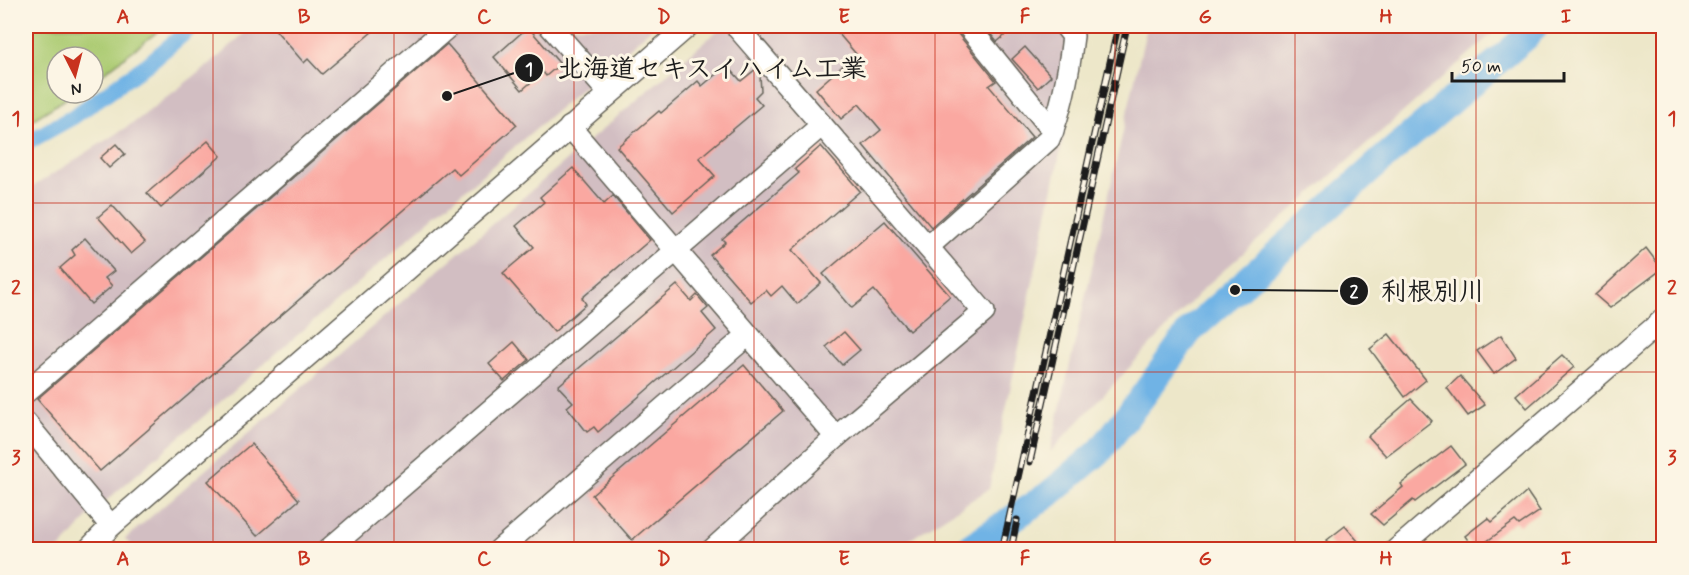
<svg xmlns="http://www.w3.org/2000/svg" width="1689" height="575" font-family="Mynerve,'Klee One',sans-serif">
	<rect width="100%" height="100%" fill="#fcf5e5"/>
	<filter id="ink" filterUnits="userSpaceOnUse"><feTurbulence type="fractalNoise" baseFrequency=".0167" numOctaves="2"/><feDisplacementMap in="SourceGraphic" scale="12" xChannelSelector="R" yChannelSelector="G"/><feConvolveMatrix kernelMatrix="1 2 1 2 8 2 1 2 1" color-interpolation-filters="sRGB"/></filter>
	<filter id="wash" filterUnits="userSpaceOnUse"><feTurbulence type="fractalNoise" baseFrequency=".008" numOctaves="4" result="noise"/><feDisplacementMap in="SourceGraphic" scale="24" xChannelSelector="R" yChannelSelector="G"/><feGaussianBlur stdDeviation="1.35" result="paint"/><feColorMatrix in="noise" values="0 0 0 0 0 0 0 0 0 0 0 0 0 0 0 0 0 1.4 0 .05"/><feComposite in="paint" operator="in"/></filter>
	<g filter="url(#wash)">
		<rect width="100%" height="100%" fill="#ede7c9"/>
		<!-- industrial -->
		<g fill="#d2bec2">
			<polygon points="252,26 654,26 91,514 60,549 26,550 26,191 136,121 215,60"/>
			<polygon points="723,26 1087,26 989,489 895,549 135,550 125,539"/>
			<polygon points="1147,26 1501,26 1206,286 1050,452"/>
		</g>
		<!-- green -->
		<polygon fill="#adcc74" stroke="#647448" stroke-width="1.5" points="26,26 165,26 93,81 93,57 57,57 57,93 75,93 26,124"/>
		<g fill="none" stroke-linecap="round" stroke-linejoin="round">
			<!-- canal -->
			<polyline stroke="#70b3e5" stroke-width="16" points="26,143 73,117 149,63 193,26"/>
			<!-- river -->
			<polyline stroke="#70b3e5" stroke-width="27" points="965,550 1048,495 1100,451 1140,400 1189,332 1384,158 1526,37 1535,26"/>
		</g>
		<g id="blocks">
			<!-- building -->
			<g fill="#faa8a1">
				<polygon points="272,26 379,26 322,74 308,59 304,63"/>
				<polygon points="832,26 956,26 958,34 996,81 989,86 1032,137 931,227 863,145 881,130 859,104 841,119 816,89 856,54"/>
				<polygon points="984,26 1016,26 997,42"/>
				<polygon points="528,27 560,64 546,76 543,72 522,90 494,57"/>
				<polygon points="447,44 517,125 459,175 452,168 100,471 37,399"/>
				<polygon points="1025,47 1051,76 1038,88 1012,59"/>
				<polygon points="727,65 741,81 756,69 760,76 761,91 755,97 762,105 699,158 715,176 673,212 617,147 659,111 661,113 698,81 702,86"/>
				<polygon points="208,141 221,156 161,208 147,193"/>
				<polygon points="116,144 125,154 109,168 100,158"/>
				<polygon points="821,146 860,191 792,250 821,283 797,304 782,286 771,296 766,290 751,302 710,255 725,242 722,239 799,173 795,169"/>
				<polygon points="573,168 604,204 613,196 650,240 582,298 586,304 554,332 503,273 534,247 516,226 544,202 540,197"/>
				<polygon points="112,205 145,242 131,254 98,217"/>
				<polygon points="885,221 950,296 909,331 874,290 852,308 823,274"/>
				<polygon points="85,238 114,271 105,278 112,286 91,304 60,268 75,255 72,250"/>
				<polygon points="1646,248 1662,269 1610,308 1595,295"/>
				<polygon points="677,285 691,301 697,295 708,308 702,313 716,330 598,432 594,427 587,432 567,407 573,402 558,386"/>
				<polygon points="844,332 860,350 842,365 826,347"/>
				<polygon points="1389,334 1426,380 1405,397 1370,349"/>
				<polygon points="1501,335 1516,358 1494,374 1477,351"/>
				<polygon points="514,342 529,360 504,381 489,364"/>
				<polygon points="1562,355 1574,367 1527,408 1516,395"/>
				<polygon points="744,365 783,411 632,540 592,495"/>
				<polygon points="1460,376 1485,405 1468,416 1447,388"/>
				<polygon points="1411,399 1432,421 1386,456 1368,436"/>
				<polygon points="251,444 299,500 257,536 208,481"/>
				<polygon points="1451,446 1465,464 1415,502 1413,500 1383,525 1371,514 1403,487 1401,484"/>
				<polygon points="1527,492 1540,511 1519,525 1515,521 1476,549 1474,549 1465,536 1488,518 1492,522"/>
				<polygon points="1345,526 1358,541 1349,549 1335,549 1327,540"/>
			</g>
		</g>
	</g>
	<g filter="url(#ink)">
		<use href="#blocks" fill-opacity="0" stroke="#656359" stroke-width="1.5"/>
		<g fill="none" stroke-linecap="round" stroke-linejoin="round">
			<!-- minor casing -->
			<g stroke="#656359" stroke-width="24">
				<g id="minor">
					<polyline points="550,26 609,93"/>
					<polyline points="968,26 1053,131"/>
					<polyline points="570,127 836,437 984,312 736,26"/>
					<path d="M928,247l121,-108c14,-32 20,-68 24,-103l-8,-10"/>
					<polyline points="26,392 449,26"/>
					<polyline points="26,423 111,526"/>
					<polyline points="88,550 111,526 688,26"/>
					<polyline points="328,550 822,125"/>
					<polyline points="499,550 748,335"/>
					<polyline points="712,550 836,437"/>
					<polyline points="1396,550 1664,319"/>
				</g>
			</g>
			<!-- minor -->
			<use href="#minor" stroke="#fff" stroke-width="21"/>
			<!-- rail casing -->
			<g stroke="#1c1c1c" stroke-width="7">
				<g id="rail">
					<polyline points="1030,462 1127,26"/>
					<polyline points="1002,550 1118,26"/>
					<polyline points="1011,550 1017,520"/>
				</g>
			</g>
			<!-- rail -->
			<use href="#rail" stroke="#fcf5e5" stroke-width="4.5" stroke-dasharray="14" stroke-linecap="butt"/>
		</g>
	</g>
	<!-- grid -->
	<path fill="none" stroke="#c8321e" stroke-width="1.5" stroke-opacity="0.55" d="M213,26v524M394,26v524M574,26v524M754,26v524M935,26v524M1115,26v524M1295,26v524M1476,26v524M26,203h1638M26,372h1638"/>
	<!-- callouts -->
	<path fill="none" stroke="#1c1c1c" stroke-width="2" d="M447 96L529 68M1235 290L1354 291"/>
	<g fill="#1c1c1c" stroke="#fcf5e5" stroke-width="2">
		<circle cx="447" cy="96" r="6"/>
		<circle cx="1235" cy="290" r="6"/>
		<circle cx="529" cy="68" r="15"/>
		<circle cx="1354" cy="291" r="15"/>
	</g>
	<g font-size="18" text-anchor="middle" font-weight="bold" fill="#fff">
		<text x="529" y="75">1</text>
		<text x="1354" y="297">2</text>
	</g>
	<g font-size="26" text-anchor="middle" font-weight="bold" fill="#1c1c1c" stroke="#fcf5e5" stroke-width="6" stroke-linejoin="round" paint-order="stroke">
		<text x="712" y="77">北海道セキスイハイム工業</text>
		<text x="1433" y="300">利根別川</text>
	</g>
	<!-- margin -->
	<rect width="1689" height="575" fill="none" stroke="#fcf5e5" stroke-width="66"/>
	<!-- north arrow -->
	<g transform="translate(75 75) rotate(174)"><circle r="28" fill="#fcf5e5" stroke="#a29e95" stroke-width="1.5"/>
	<path d="M0-4.5L10 22L0 15L-10 22Z" fill="#c8321e"/>
	<text y="-9" font-size="16" font-weight="bold" text-anchor="middle" fill="#1c1c1c">N</text>
	</g>
	<!-- scale -->
	<path d="M1452 72v9h112v-9" fill="none" stroke="#1c1c1c" stroke-width="3"/>
	<text x="1461" y="72" font-size="18" fill="#1c1c1c" stroke="#fcf5e5" stroke-width="4.5" paint-order="stroke">50 m</text>
	<rect x="33" y="33" width="1623" height="509" fill="none" stroke="#c8321e" stroke-width="2"/>
	<g font-size="20" text-anchor="middle" font-weight="bold" fill="#c8321e">
		<text x="123" y="23">A</text>
		<text x="304" y="23">B</text>
		<text x="484" y="23">C</text>
		<text x="664" y="23">D</text>
		<text x="844" y="23">E</text>
		<text x="1025" y="23">F</text>
		<text x="1205" y="23">G</text>
		<text x="1386" y="23">H</text>
		<text x="1566" y="23">I</text>
		<text x="16" y="125">1</text>
		<text x="1672" y="125">1</text>
		<text x="16" y="294">2</text>
		<text x="1672" y="294">2</text>
		<text x="16" y="464">3</text>
		<text x="1672" y="464">3</text>
		<text x="123" y="565">A</text>
		<text x="304" y="565">B</text>
		<text x="484" y="565">C</text>
		<text x="664" y="565">D</text>
		<text x="844" y="565">E</text>
		<text x="1025" y="565">F</text>
		<text x="1205" y="565">G</text>
		<text x="1386" y="565">H</text>
		<text x="1566" y="565">I</text>
	</g>
</svg>
